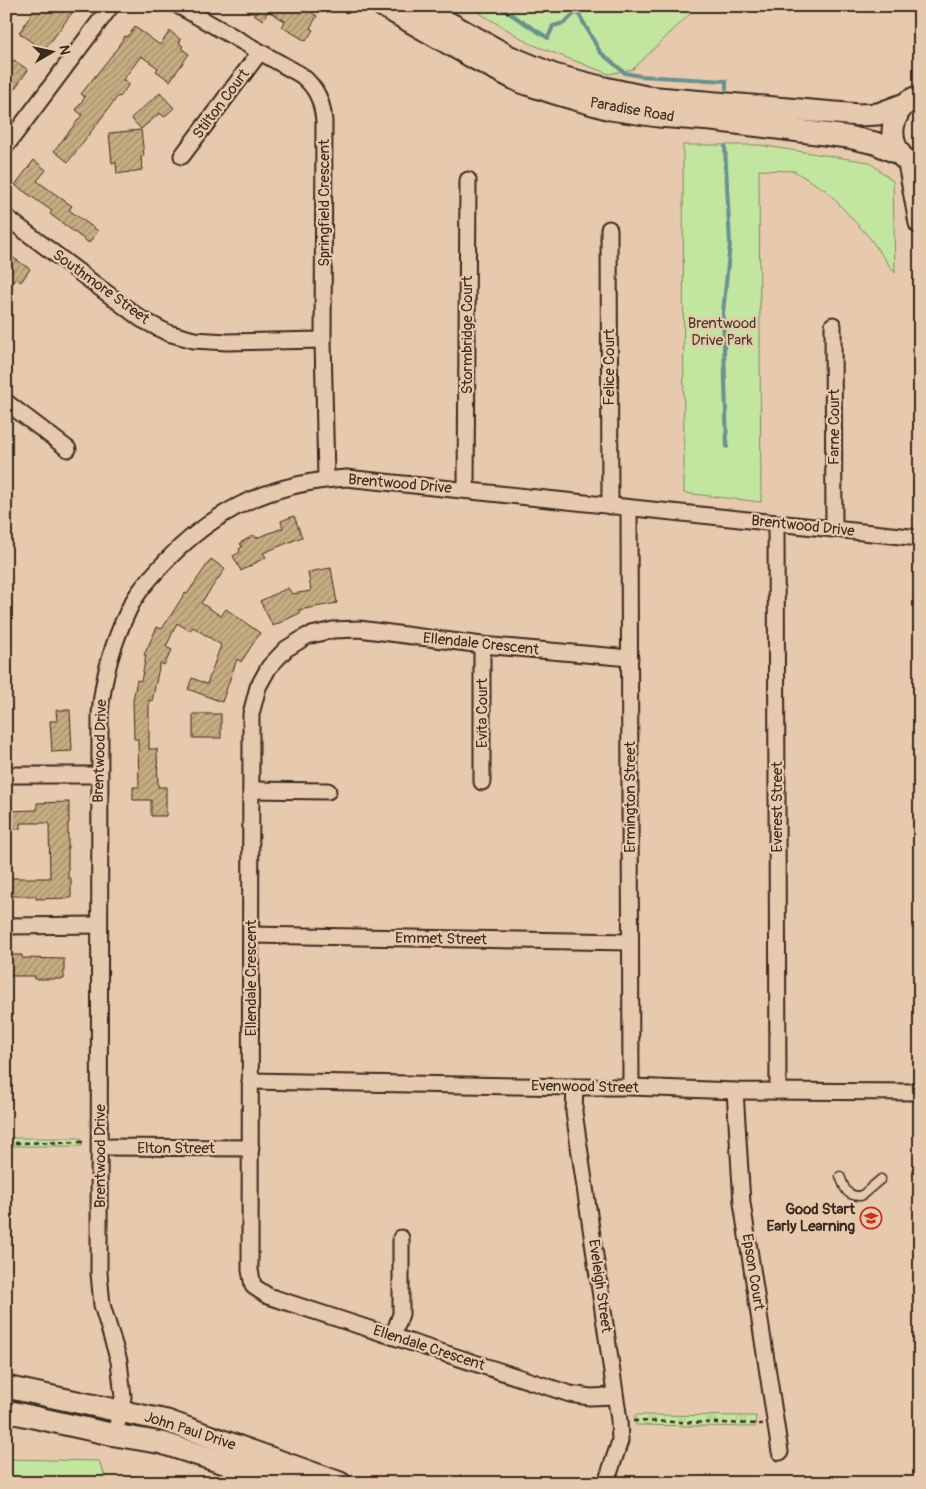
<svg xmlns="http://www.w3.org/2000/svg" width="926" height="1489" font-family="Pangolin,sans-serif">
	<defs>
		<pattern id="grass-tufts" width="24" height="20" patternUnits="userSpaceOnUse" patternTransform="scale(1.25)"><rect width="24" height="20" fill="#c2e59f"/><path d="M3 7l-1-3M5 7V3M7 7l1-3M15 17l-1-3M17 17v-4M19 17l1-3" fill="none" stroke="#a8c588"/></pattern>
		<pattern id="building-hatch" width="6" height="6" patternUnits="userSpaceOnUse" patternTransform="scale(1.25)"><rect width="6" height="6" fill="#c7ad81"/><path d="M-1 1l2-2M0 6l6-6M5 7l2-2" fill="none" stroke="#a38d69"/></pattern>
	</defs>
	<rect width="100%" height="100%" fill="#e7caae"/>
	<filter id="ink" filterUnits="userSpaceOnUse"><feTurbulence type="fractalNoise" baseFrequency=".02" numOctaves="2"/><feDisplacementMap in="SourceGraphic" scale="10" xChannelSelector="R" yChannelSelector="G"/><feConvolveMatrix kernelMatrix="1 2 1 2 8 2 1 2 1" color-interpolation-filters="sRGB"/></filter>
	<g filter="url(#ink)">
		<!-- grass -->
		<g fill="url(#grass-tufts)" stroke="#7e885e">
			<polygon points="6,1138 81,1138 82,1146 6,1146"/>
			<polygon points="635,1416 635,1415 756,1416 755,1427 636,1425"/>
		</g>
		<!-- green -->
		<g fill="#c2e59f" stroke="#7e885e">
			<polygon points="468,6 698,6 633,69 609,74 531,44"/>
			<polygon points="683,145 759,145 869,162 893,181 895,273 869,237 827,191 794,171 759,170 761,502 684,493"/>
			<polygon points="6,1459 99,1461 108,1483 6,1483"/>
		</g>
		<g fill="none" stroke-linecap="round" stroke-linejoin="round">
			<!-- stream -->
			<g stroke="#67918f" stroke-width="4">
				<polyline points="498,6 548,38 553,26 564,23 577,11 576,6"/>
				<polyline points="577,11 600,52 625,73 640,76 726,81 726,89"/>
				<polyline points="725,146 730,244 723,313 727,447"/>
			</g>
		</g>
		<!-- building -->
		<g fill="url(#building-hatch)" stroke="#3b2a1e">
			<polygon points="37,6 77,6 44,51 19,33"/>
			<polygon points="241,6 316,6 312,13 317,16 310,28 313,30 306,41 282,27 285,21 268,11 263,20"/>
			<polygon points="135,27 160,45 170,31 181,40 179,43 183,46 181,48 189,54 170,81 156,71 158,68 141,56 123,80 129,84 120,97 118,96 68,162 54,151 82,115 76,110 85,97 81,94 119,46 118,46 125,36 127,37"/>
			<polygon points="14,60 28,70 13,91 6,86 6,70"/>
			<polygon points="160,93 174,108 164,117 160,113 141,129 131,118"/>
			<polygon points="141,130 144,156 141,156 142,170 117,174 116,162 112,163 109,133"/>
			<polygon points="34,160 46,170 37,181 72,206 69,210 98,231 89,243 50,214 52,211 15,185"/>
			<polygon points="6,253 30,269 21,282 16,278 6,293"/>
			<polygon points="294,516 302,537 263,553 266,557 241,571 233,556 240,552 239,549 242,547 240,543 254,535 256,538 283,528 281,521"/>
			<polygon points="211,559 225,569 201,603 221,616 226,609 260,633 241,662 237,659 222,702 188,689 192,678 207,684 221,645 193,627 190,631 177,623 166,647 172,650 164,665 160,663 152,701 149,700 149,749 157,749 158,787 166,787 166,816 151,816 151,800 133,800 133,787 139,787 138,739 134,739 133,700 137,680 141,681 146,656 144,655 157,627 162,629 185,593 187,594"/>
			<polygon points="331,568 337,603 299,610 300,613 273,626 260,601 288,588 292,594 311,591 308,572"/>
			<polygon points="56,710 70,710 72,751 52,752 50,721 57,721"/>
			<rect x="193" y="714" width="28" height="24"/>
			<polygon points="69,802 69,823 68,823 68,878 71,878 71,898 36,899 36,896 6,896 6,878 50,878 49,823 20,823 20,829 6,829 6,811 37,810 37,803"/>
			<polygon points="6,955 22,955 22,958 64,959 64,979 34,979 35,976 6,976"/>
		</g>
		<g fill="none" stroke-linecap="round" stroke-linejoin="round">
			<!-- lane casing -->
			<g stroke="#3b2a1e" stroke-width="11">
				<path id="lane" d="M840,1176c5,12 5,20 21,20l20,-17"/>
			</g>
			<!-- street casing -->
			<g stroke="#3b2a1e" stroke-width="19">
				<g id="street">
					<path d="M179,6l122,69c16,13 21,26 23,46l-1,219 3,139"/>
					<polyline points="6,146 111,6"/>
					<polyline points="182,156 260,52"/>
					<polyline points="6,217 141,319 168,333 194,340 227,342 323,340"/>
					<polyline points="609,229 610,506"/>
					<polyline points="833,325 834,529"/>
					<polyline points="6,402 68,449"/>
					<polyline points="466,489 468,180"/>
					<polyline points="629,508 631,1087"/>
					<polyline points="776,523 778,1091"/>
					<polyline points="6,775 99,775"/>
					<polyline points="482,782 482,645"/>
					<polyline points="251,790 328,791"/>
					<polyline points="6,926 99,925"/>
					<polyline points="251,935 630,942"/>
					<polyline points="250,1081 575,1087 631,1087 735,1091 920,1092"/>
					<polyline points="575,1087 574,1112 619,1420 620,1441 606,1483"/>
					<polyline points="735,1091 742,1203 780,1452"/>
					<polyline points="100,1147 251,1148"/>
					<polyline points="393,1336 401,1314 401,1238"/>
					<polyline points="615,1396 590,1397 570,1394 268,1296 253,1286 250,1270 251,714 258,687 269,667 286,649 307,636 333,630 359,629 482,645 630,658"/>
					<path d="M115,1435l8,-38 -4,-36 -17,-56 -3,-32 1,-559c3,-37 13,-72 29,-105 8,-17 23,-33 35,-46 51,-54 107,-80 182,-85l574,60"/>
				</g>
			</g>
			<!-- secondary casing -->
			<g stroke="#3b2a1e" stroke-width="25">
				<g id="secondary">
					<polyline points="383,6 474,58 521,82 561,95 610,109 658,116 712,120 848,137 875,143 900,154"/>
					<polyline points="418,6 508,56 554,75 600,87 646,97 859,115 878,114 905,104"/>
					<path d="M920,96c-25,7 -35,37 -20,58 5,7 12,10 20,14"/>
					<polyline points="909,163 920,223"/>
					<polyline points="6,1387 167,1421 340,1483"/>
					<polyline points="6,1411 115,1435 162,1443 286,1483"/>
				</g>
			</g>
			<!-- path -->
			<g stroke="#3b2a1e" stroke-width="2.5" stroke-dasharray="5 4" stroke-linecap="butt">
				<polyline points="355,6 369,14"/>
				<polyline points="6,1143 87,1142"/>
				<polyline points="633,1421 763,1424"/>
			</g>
			<!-- lane -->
			<use href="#lane" stroke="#e7caae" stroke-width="8"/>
			<!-- street -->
			<use href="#street" stroke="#e7caae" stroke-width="15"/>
			<!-- secondary -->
			<use href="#secondary" stroke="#e7caae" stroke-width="21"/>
		</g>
	</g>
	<!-- icons -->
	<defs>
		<g id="school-ring" transform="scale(1.125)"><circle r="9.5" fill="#e7caae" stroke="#c8321e" stroke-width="1.5"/><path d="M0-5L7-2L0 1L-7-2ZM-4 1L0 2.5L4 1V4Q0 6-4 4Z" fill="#c8321e"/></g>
	</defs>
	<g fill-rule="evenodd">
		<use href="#school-ring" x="871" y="1218"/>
	</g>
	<g text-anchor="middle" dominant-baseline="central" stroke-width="4.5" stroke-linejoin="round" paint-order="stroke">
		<!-- street labels -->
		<g font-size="15" fill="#3b2a1e" stroke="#e7caae">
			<text transform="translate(221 104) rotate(-53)">Stilton Court</text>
			<text transform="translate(632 110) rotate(10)">Paradise Road</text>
			<text transform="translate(324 203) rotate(-90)">Springfield Crescent</text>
			<text transform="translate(101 287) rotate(36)">Southmore Street</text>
			<text transform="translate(467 335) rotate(-90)">Stormbridge Court</text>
			<text transform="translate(609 367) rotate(-90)">Felice Court</text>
			<text transform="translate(834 427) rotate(-90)">Farne Court</text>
			<text transform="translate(400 484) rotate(5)">Brentwood Drive</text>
			<text transform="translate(803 526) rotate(6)">Brentwood Drive</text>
			<text transform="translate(481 644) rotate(6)">Ellendale Crescent</text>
			<text transform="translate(482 713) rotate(-90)">Evita Court</text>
			<text transform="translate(100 751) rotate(-88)">Brentwood Drive</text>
			<text transform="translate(630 797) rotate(-90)">Ermington Street</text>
			<text transform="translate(777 807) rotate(-90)">Everest Street</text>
			<text transform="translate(441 939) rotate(1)">Emmet Street</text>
			<text transform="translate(251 978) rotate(-90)">Ellendale Crescent</text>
			<text transform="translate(585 1087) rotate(1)">Evenwood Street</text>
			<text x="176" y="1148">Elton Street</text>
			<text transform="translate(100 1156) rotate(-90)">Brentwood Drive</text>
			<text transform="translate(753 1272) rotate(81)">Epson Court</text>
			<text transform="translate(600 1286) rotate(82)">Eveleigh Street</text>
			<text transform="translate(429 1348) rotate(18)">Ellendale Crescent</text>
			<text transform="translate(190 1431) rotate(18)">John Paul Drive</text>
		</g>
		<!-- park labels -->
		<g font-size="15" fill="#483d2b" stroke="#e7caae">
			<text x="722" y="323">Brentwood<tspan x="722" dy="17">Drive Park</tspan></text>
		</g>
		<!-- poi labels -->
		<g font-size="15" font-weight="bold" fill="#3b2a1e" stroke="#e7caae" text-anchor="end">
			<text x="855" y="1209">Good Start<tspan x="855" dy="17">Early Learning</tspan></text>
		</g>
	</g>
	<!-- margin -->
	<rect width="926" height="1489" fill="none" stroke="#e7caae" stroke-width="25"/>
	<rect x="12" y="12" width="901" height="1464" fill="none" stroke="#3b2a1e" stroke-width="2" filter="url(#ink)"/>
	<!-- north arrow -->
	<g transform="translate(52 52) rotate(81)" stroke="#e7caae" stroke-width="4" paint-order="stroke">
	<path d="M0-4L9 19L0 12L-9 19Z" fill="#3b2a1e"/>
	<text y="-8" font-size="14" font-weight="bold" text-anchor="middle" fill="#3b2a1e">N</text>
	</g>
</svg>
